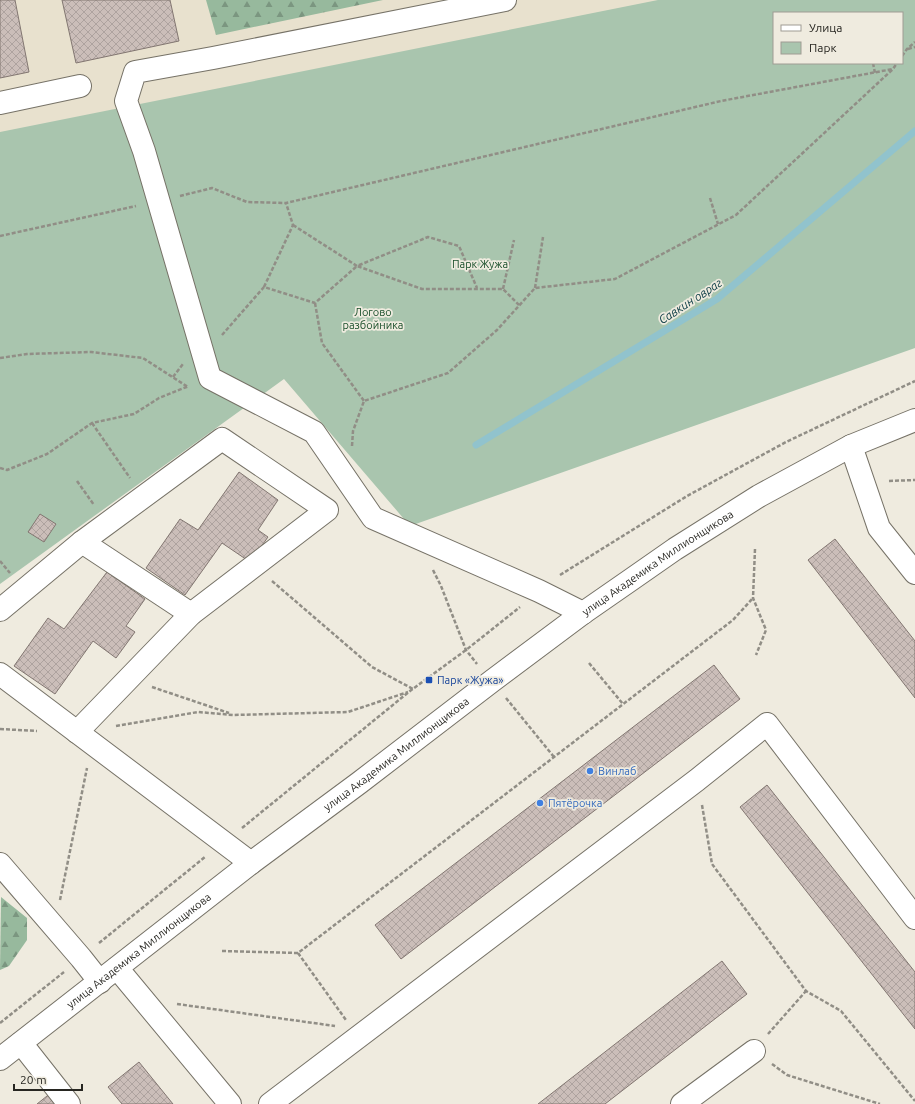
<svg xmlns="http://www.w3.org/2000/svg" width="915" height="1104" font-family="Ubuntu,sans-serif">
	<defs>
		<pattern id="forest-firs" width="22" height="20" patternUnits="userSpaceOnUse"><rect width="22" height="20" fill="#97b99d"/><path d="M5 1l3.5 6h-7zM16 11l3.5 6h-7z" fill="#7b9680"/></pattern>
		<pattern id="building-cross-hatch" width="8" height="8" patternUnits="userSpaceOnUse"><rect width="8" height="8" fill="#cbbeb9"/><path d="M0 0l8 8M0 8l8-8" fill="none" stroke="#aea39f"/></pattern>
	</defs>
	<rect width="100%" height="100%" fill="#efebdf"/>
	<!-- built -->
	<polygon fill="#e8e1ce" points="0,0 668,0 0,136"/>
	<!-- forest -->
	<g fill="url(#forest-firs)">
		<polygon points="206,0 383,0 216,35"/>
		<polygon points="1,897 27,918 27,940 9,966 0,970"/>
	</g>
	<!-- park -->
	<path fill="#a9c5ae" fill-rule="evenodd" d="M658,0h257v348l-505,178 -126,-147 -284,205v-452zM774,13h128v50h-128z"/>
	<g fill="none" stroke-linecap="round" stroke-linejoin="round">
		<!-- stream -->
		<polyline stroke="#91c3cd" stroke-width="7" points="476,445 717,299 915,131"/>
	</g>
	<!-- building -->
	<g fill="url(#building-cross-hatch)" stroke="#827671">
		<polygon points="0,0 15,0 29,72 0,78"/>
		<polygon points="62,0 170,0 179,41 76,63"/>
		<polygon points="239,472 278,500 258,530 268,537 250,562 222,543 185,595 146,568 180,519 198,530"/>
		<polygon points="40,514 56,524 44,542 28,532"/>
		<polygon points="835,539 915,641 915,698 808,560"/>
		<polygon points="107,572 145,599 126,626 135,632 116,658 93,641 55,694 14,666 48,618 64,629"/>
		<polygon points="714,665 740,699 401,959 375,925"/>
		<polygon points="767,785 915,972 915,1029 740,807"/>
		<polygon points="722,961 747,994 605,1104 538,1104"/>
		<polygon points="139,1062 173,1104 122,1104 108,1087"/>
		<polygon points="52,1092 62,1104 37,1104"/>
	</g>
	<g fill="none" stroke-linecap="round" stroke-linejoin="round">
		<!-- minor casing -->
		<g stroke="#767267" stroke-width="24">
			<g id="minor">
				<polyline points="505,0 213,58 135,72 126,101 144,151 210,378 314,432 373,518 539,591 583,613"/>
				<polyline points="0,103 80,86"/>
				<polyline points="851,446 879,528 915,573"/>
				<polyline points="82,542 191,614"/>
				<polyline points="0,610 82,542 222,439 327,510 191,614 77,732"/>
				<polyline points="0,674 251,863"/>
				<polyline points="0,864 81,958 100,982"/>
				<polyline points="117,968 230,1104"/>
				<polyline points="21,1043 69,1104"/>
				<path id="s1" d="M0,1059l251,-196 108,-80 133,-102 91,-68 49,-34 43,-30 84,-53 92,-50 64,-26"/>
				<polyline points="270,1104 697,780 767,724 915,918"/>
				<polyline points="682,1104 754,1051"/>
			</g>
		</g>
		<!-- path -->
		<g stroke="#918e86" stroke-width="2.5" stroke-dasharray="4 2" stroke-linecap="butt">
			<polyline points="908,49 915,47"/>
			<polyline points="902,56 907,49 915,42"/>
			<polyline points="873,63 875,73"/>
			<polyline points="180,196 212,188 247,202 286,203 721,101 893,69"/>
			<polyline points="710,198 718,224"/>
			<polyline points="293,225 357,266 428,237 459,246 477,288"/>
			<polyline points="0,236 136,206"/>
			<polyline points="264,287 293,225 286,203"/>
			<polyline points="535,288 543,237"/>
			<polyline points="503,289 514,240"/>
			<polyline points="315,303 322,343 364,401"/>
			<polyline points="222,335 264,287 315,303 357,266 422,289 503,289 519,305"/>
			<polyline points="0,358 27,354 91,352 143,358 188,387"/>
			<polyline points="173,377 183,364"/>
			<polyline points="92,423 130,478"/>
			<polyline points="352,446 353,431 364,401 448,373 497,330 535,288 615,279 736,215 893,69 897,63"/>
			<polyline points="0,468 7,470 47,454 92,423 134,414 159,398 189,386"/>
			<polyline points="77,481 94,505"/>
			<polyline points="889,481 915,480"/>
			<polyline points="755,549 753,598 766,630 756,655"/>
			<polyline points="0,561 10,573"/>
			<polyline points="433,570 441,586 466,650 477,664"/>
			<polyline points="560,575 687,496 786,442 915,381"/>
			<polyline points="272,581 372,667 413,689"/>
			<polyline points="589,663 623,704"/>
			<polyline points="152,687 229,713"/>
			<polyline points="506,698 554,757"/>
			<polyline points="116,726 198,712 233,715 348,712 408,692"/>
			<polyline points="0,729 37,731"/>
			<polyline points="702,805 712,864 806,991 841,1011 915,1101"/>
			<polyline points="242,828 410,691 466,650 520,607"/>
			<polyline points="60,900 87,768"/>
			<polyline points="99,943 205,857"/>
			<polyline points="222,951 298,953 733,620 753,598"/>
			<polyline points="298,953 346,1020"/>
			<polyline points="177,1004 335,1026"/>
			<polyline points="0,1023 64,972"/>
			<polyline points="768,1034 806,991"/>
			<polyline points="772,1064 787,1075 880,1104"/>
		</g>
		<!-- minor -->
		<use href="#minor" stroke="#fff" stroke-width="22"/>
	</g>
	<!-- markers -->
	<rect fill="#1a4fb4" stroke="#efebdf" stroke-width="1.5" x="425" y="676" width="8" height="8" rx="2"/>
	<g fill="#3f7fe0" stroke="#efebdf" stroke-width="1.5">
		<circle cx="590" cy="771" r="4"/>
		<circle cx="540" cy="803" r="4"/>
	</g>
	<g text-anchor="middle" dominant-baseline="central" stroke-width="3.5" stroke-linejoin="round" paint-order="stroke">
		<!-- park labels -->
		<g font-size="11" fill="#184e29" stroke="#efebdf">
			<text x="480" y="264">Парк Жужа</text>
			<text x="373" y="312">Логово<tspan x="373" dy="13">разбойника</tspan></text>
		</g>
		<!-- street labels -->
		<g font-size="11" fill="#272621" stroke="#efebdf">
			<text stroke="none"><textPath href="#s1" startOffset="824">улица Академика Миллионщикова</textPath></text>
			<text stroke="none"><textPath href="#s1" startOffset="500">улица Академика Миллионщикова</textPath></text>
			<text stroke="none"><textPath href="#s1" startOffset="176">улица Академика Миллионщикова</textPath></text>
		</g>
		<!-- transit labels -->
		<g font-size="11" fill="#164399" stroke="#efebdf" text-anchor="start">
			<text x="437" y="680">Парк «Жужа»</text>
		</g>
		<!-- shop labels -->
		<g font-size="11" fill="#366cbe" stroke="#efebdf" text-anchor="start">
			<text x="598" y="771">Винлаб</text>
			<text x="548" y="803">Пятёрочка</text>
		</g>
		<!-- water labels -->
		<g font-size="12" font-style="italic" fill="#114048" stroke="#efebdf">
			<text transform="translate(690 301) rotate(-33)">Савкин овраг</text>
		</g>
	</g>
	<!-- legend -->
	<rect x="773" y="12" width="130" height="52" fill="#efebdf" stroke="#9f9c93"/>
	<rect x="781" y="25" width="20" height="6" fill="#ffffff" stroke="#9f9c93"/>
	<text x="809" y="32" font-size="12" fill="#272621">Улица</text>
	<rect x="781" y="42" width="20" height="12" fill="#a9c5ae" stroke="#9f9c93"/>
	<text x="809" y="52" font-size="12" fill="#272621">Парк</text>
	<!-- scale -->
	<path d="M14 1084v6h68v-6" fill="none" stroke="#272621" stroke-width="2"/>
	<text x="20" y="1084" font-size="12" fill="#272621" stroke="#efebdf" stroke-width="3" paint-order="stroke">20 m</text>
</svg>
